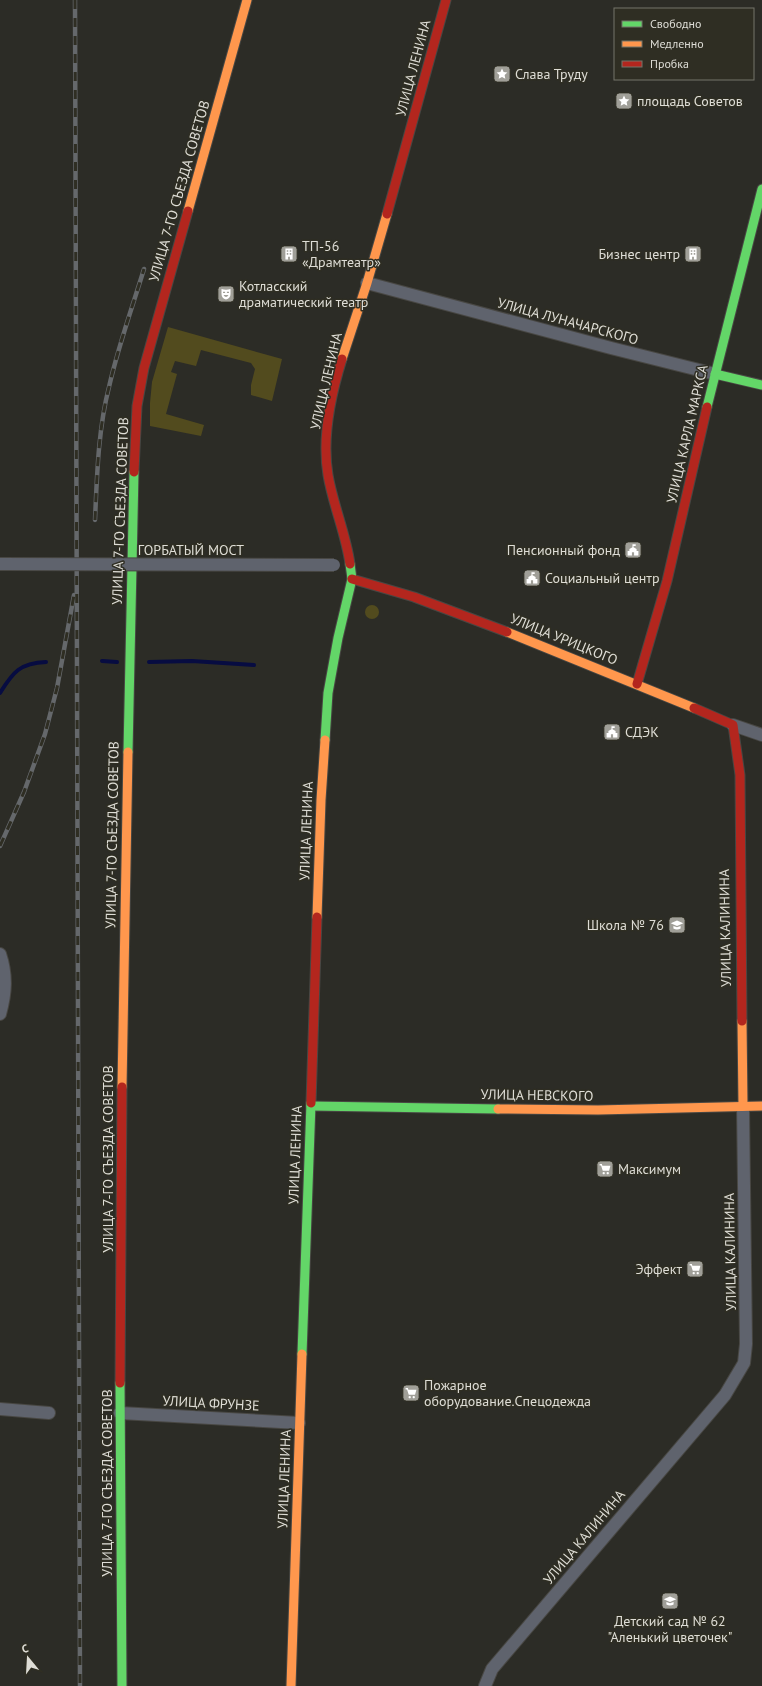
<svg xmlns="http://www.w3.org/2000/svg" width="762" height="1686" font-family="'PT Sans',sans-serif">
	<rect width="100%" height="100%" fill="#2c2c26"/>
	<!-- green -->
	<g fill="#524b1e">
		<polygon points="168,327 282,359 272,401 251,395 251,385 255,369 251,363 201,350 196,366 175,361 171,372 177,374 166,414 204,425 201,436 150,426 150,403 152,382"/>
		<circle cx="372" cy="612" r="7"/>
	</g>
	<g fill="none" stroke-linecap="round" stroke-linejoin="round">
		<!-- stream -->
		<g stroke="#070c41" stroke-width="4">
			<polyline points="102,661 117,662"/>
			<polyline points="149,662 192,661 254,665"/>
			<path d="M0,693c13,-21 20,-30 46,-31"/>
		</g>
		<!-- street casing -->
		<g stroke="#484743" stroke-width="14">
			<g id="street">
				<polyline points="367,283 611,348 715,374"/>
				<polyline points="733,725 762,735"/>
				<path d="M0,954c7,21 6,39 0,60"/>
				<polyline points="0,1409 49,1413"/>
				<polyline points="120,1413 299,1423"/>
				<polyline points="485,1686 492,1669 725,1395 744,1363 746,1344 743,1106"/>
			</g>
		</g>
		<!-- fast casing -->
		<g stroke="#484743" stroke-width="11">
			<g id="fast">
				<polyline points="715,374 762,385"/>
				<polyline points="707,407 762,189"/>
				<polyline points="325,740 328,693 338,638 352,579 350,564"/>
				<polyline points="128,752 134,472"/>
				<polyline points="311,1106 498,1109"/>
				<polyline points="302,1354 311,1103"/>
				<polyline points="120,1383 122,1686"/>
			</g>
		</g>
		<!-- slow casing -->
		<g stroke="#484743" stroke-width="11">
			<g id="slow">
				<polyline points="188,211 247,0"/>
				<polyline points="342,359 367,283 387,214"/>
				<polyline points="507,632 694,708"/>
				<polyline points="317,917 321,800 325,740"/>
				<polyline points="742,1021 743,1106"/>
				<polyline points="122,1087 128,752"/>
				<polyline points="498,1109 598,1110 762,1106"/>
				<polyline points="291,1686 302,1354"/>
			</g>
		</g>
		<!-- jam casing -->
		<g stroke="#484743" stroke-width="11">
			<g id="jam">
				<polyline points="387,214 446,0"/>
				<path d="M342,359c-11,35 -20,80 -14,116 5,30 18,59 22,89"/>
				<polyline points="134,472 137,406 144,368 188,211"/>
				<polyline points="352,579 414,597 507,632"/>
				<polyline points="637,684 667,581 707,407"/>
				<polyline points="694,708 733,725 740,775 742,1021"/>
				<polyline points="311,1103 317,917"/>
				<polyline points="120,1383 122,1087"/>
			</g>
		</g>
		<!-- street -->
		<use href="#street" stroke="#5f636d" stroke-width="12"/>
		<!-- fast -->
		<use href="#fast" stroke="#63d668" stroke-width="9"/>
		<!-- slow -->
		<use href="#slow" stroke="#ff974d" stroke-width="9"/>
		<!-- jam -->
		<use href="#jam" stroke="#b3261e" stroke-width="9"/>
		<!-- rail casing -->
		<g stroke="#65686b" stroke-width="4.5">
			<g id="rail">
				<polyline points="75,0 80,1686"/>
				<path d="M95,520c2,-44 3,-90 14,-133 9,-40 23,-79 35,-118"/>
				<polyline points="0,846 24,792 45,734 57,688 74,595"/>
			</g>
		</g>
		<!-- rail -->
		<use href="#rail" stroke="#2f2e23" stroke-width="3" stroke-dasharray="9" stroke-linecap="butt"/>
		<!-- street-bridge casing -->
		<g stroke="#484743" stroke-width="14" stroke-linecap="butt">
			<polyline id="street-bridge" points="0,564 334,565"/>
		</g>
		<!-- street-bridge -->
		<use href="#street-bridge" stroke="#5f636d" stroke-width="12"/>
	</g>
	<!-- icons -->
	<defs>
		<g id="sight-square" transform="scale(0.9)"><rect x="-9" y="-9" width="18" height="18" rx="4" fill="#a09f98" stroke="#2f2e23"/><path d="M0-6L1.8-2.2L6-1.7L2.9 1.2L3.7 5.4L0 3.3L-3.7 5.4L-2.9 1.2L-6-1.7L-1.8-2.2Z" fill="#fff"/></g>
		<g id="building-square" transform="scale(0.9)"><rect x="-9" y="-9" width="18" height="18" rx="4" fill="#a09f98" stroke="#2f2e23"/><path d="M-4-6H4V6H1V3H-1V6H-4ZM-2.5-4.3h1.7v1.8h-1.7ZM.8-4.3h1.7v1.8H.8ZM-2.5-1h1.7V.8h-1.7ZM.8-1h1.7V.8H.8Z" fill="#fff"/></g>
		<g id="theatre-square" transform="scale(0.9)"><rect x="-9" y="-9" width="18" height="18" rx="4" fill="#a09f98" stroke="#2f2e23"/><path d="M-5-5.5Q0-4 5-5.5V0Q5 5 0 6Q-5 5-5 0ZM-3.3-2.5H-1v1.5H-3.3ZM1-2.5H3.3v1.5H1ZM-2.8 1Q0 5.5 2.8 1Z" fill="#fff"/></g>
		<g id="civic-square" transform="scale(0.9)"><rect x="-9" y="-9" width="18" height="18" rx="4" fill="#a09f98" stroke="#2f2e23"/><path d="M-.6-6.5H3V-4.5H.6V-3L4-1V1h2V6H-6V1h2V-1L-.6-3ZM-1.2 2.5V6h2.4V2.5Z" fill="#fff"/></g>
		<g id="school-square" transform="scale(0.9)"><rect x="-9" y="-9" width="18" height="18" rx="4" fill="#a09f98" stroke="#2f2e23"/><path d="M0-5L7-2L0 1L-7-2ZM-4 1L0 2.5L4 1V4Q0 6-4 4Z" fill="#fff"/></g>
		<g id="supermarket-square" transform="scale(0.9)"><rect x="-9" y="-9" width="18" height="18" rx="4" fill="#a09f98" stroke="#2f2e23"/><path d="M-6-5.5h2.5l.6 2H6L4.5 2H-2.5L-4.4-4H-6ZM-1.5 3.2a1.3 1.3 0 1 0 .1 0ZM3 3.2a1.3 1.3 0 1 0 .1 0Z" fill="#fff"/></g>
	</defs>
	<g fill-rule="evenodd">
		<use href="#sight-square" x="502" y="74"/>
		<use href="#sight-square" x="624" y="101"/>
		<use href="#building-square" x="289" y="254"/>
		<use href="#building-square" x="693" y="254"/>
		<use href="#theatre-square" x="226" y="294"/>
		<use href="#civic-square" x="633" y="550"/>
		<use href="#civic-square" x="532" y="578"/>
		<use href="#civic-square" x="612" y="732"/>
		<use href="#school-square" x="677" y="925"/>
		<use href="#supermarket-square" x="605" y="1169"/>
		<use href="#supermarket-square" x="695" y="1269"/>
		<use href="#supermarket-square" x="411" y="1393"/>
		<use href="#school-square" x="670" y="1601"/>
	</g>
	<g text-anchor="middle" dominant-baseline="central" stroke-width="3" stroke-linejoin="round" paint-order="stroke">
		<!-- street labels -->
		<g font-size="14" fill="#deddd6" stroke="#2f2e23">
			<text transform="translate(413 68) rotate(-75)">УЛИЦА ЛЕНИНА</text>
			<text transform="translate(179 191) rotate(-74)">УЛИЦА 7-ГО СЪЕЗДА СОВЕТОВ</text>
			<text transform="translate(568 321) rotate(15)">УЛИЦА ЛУНАЧАРСКОГО</text>
			<text transform="translate(326 381) rotate(-77)">УЛИЦА ЛЕНИНА</text>
			<text transform="translate(687 434) rotate(-77)">УЛИЦА КАРЛА МАРКСА</text>
			<text transform="translate(120 511) rotate(-88)">УЛИЦА 7-ГО СЪЕЗДА СОВЕТОВ</text>
			<text x="191" y="550">ГОРБАТЫЙ МОСТ</text>
			<text transform="translate(564 639) rotate(22)">УЛИЦА УРИЦКОГО</text>
			<text transform="translate(306 831) rotate(-88)">УЛИЦА ЛЕНИНА</text>
			<text transform="translate(112 835) rotate(-89)">УЛИЦА 7-ГО СЪЕЗДА СОВЕТОВ</text>
			<text transform="translate(725 928) rotate(-91)">УЛИЦА КАЛИНИНА</text>
			<text transform="translate(537 1095) rotate(1)">УЛИЦА НЕВСКОГО</text>
			<text transform="translate(295 1155) rotate(-88)">УЛИЦА ЛЕНИНА</text>
			<text transform="translate(108 1159) rotate(-90)">УЛИЦА 7-ГО СЪЕЗДА СОВЕТОВ</text>
			<text transform="translate(730 1252) rotate(-91)">УЛИЦА КАЛИНИНА</text>
			<text transform="translate(211 1403) rotate(3)">УЛИЦА ФРУНЗЕ</text>
			<text transform="translate(284 1479) rotate(-88)">УЛИЦА ЛЕНИНА</text>
			<text transform="translate(107 1483) rotate(-90)">УЛИЦА 7-ГО СЪЕЗДА СОВЕТОВ</text>
			<text transform="translate(584 1537) rotate(-50)">УЛИЦА КАЛИНИНА</text>
		</g>
		<!-- poi labels -->
		<g font-size="14" fill="#deddd6" stroke="#2f2e23" text-anchor="start">
			<text x="515" y="74">Слава Труду</text>
			<text x="637" y="101">площадь Советов</text>
			<text x="302" y="246">ТП-56<tspan x="302" dy="16">«Драмтеатр»</tspan></text>
			<text x="680" y="254" text-anchor="end">Бизнес центр</text>
			<text x="239" y="286">Котласский<tspan x="239" dy="16">драматический театр</tspan></text>
			<text x="620" y="550" text-anchor="end">Пенсионный фонд</text>
			<text x="545" y="578">Социальный центр</text>
			<text x="625" y="732">СДЭК</text>
			<text x="664" y="925" text-anchor="end">Школа № 76</text>
			<text x="618" y="1169">Максимум</text>
			<text x="682" y="1269" text-anchor="end">Эффект</text>
			<text x="424" y="1385">Пожарное<tspan x="424" dy="16">оборудование.Спецодежда</tspan></text>
			<text x="670" y="1621" text-anchor="middle">Детский сад № 62<tspan x="670" dy="16">"Аленький цветочек"</tspan></text>
		</g>
	</g>
	<!-- legend -->
	<rect x="614" y="8" width="140" height="72" fill="#2f2e23" stroke="#75746b"/>
	<rect x="622" y="21" width="20" height="6" fill="#63d668" stroke="#75746b"/>
	<text x="650" y="28" font-size="12" fill="#deddd6">Свободно</text>
	<rect x="622" y="41" width="20" height="6" fill="#ff974d" stroke="#75746b"/>
	<text x="650" y="48" font-size="12" fill="#deddd6">Медленно</text>
	<rect x="622" y="61" width="20" height="6" fill="#b3261e" stroke="#75746b"/>
	<text x="650" y="68" font-size="12" fill="#deddd6">Пробка</text>
	<!-- north arrow -->
	<g transform="translate(28 1658) rotate(342)" stroke="#2f2e23" stroke-width="3" paint-order="stroke">
	<path d="M0-3L7 15L0 10L-7 15Z" fill="#deddd6"/>
	<text y="-6" font-size="11" font-weight="bold" text-anchor="middle" fill="#deddd6">С</text>
	</g>
</svg>
